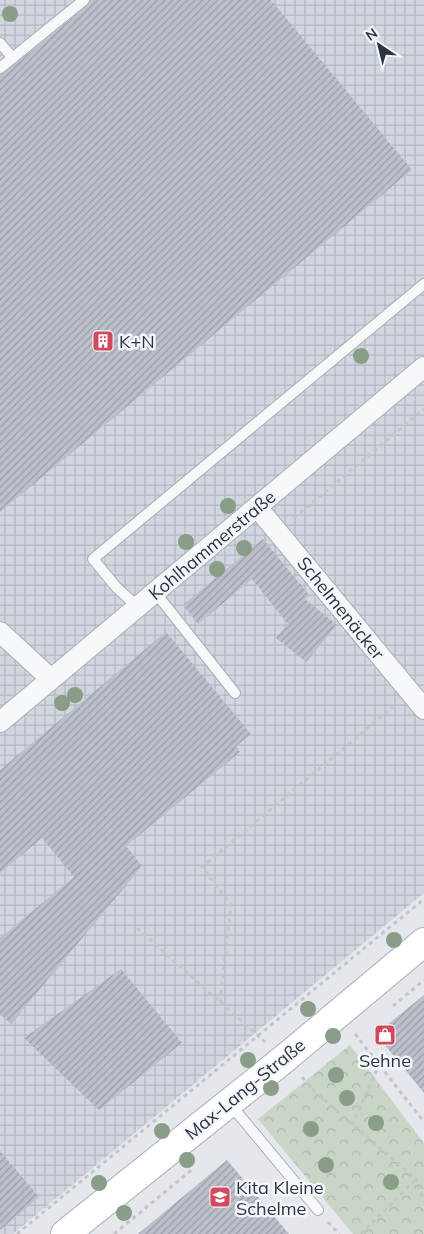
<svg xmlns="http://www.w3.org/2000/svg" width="424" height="1234" font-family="Mulish,sans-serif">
	<defs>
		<pattern id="industrial-grid" width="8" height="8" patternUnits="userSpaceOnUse" patternTransform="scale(1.25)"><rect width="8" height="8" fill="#d2d6de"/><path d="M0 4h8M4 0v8" fill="none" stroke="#b4b8c0"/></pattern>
		<pattern id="forest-crowns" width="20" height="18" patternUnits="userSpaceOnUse" patternTransform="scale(1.25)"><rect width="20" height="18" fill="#c9d6c5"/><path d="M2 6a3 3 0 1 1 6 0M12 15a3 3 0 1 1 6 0" fill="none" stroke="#adb8ab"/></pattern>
		<pattern id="building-hatch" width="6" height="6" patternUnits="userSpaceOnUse" patternTransform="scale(1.25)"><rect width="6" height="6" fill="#bbc0ca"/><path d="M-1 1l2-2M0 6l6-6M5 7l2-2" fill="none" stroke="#989da6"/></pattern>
	</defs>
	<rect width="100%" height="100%" fill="#e4e7ec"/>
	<!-- industrial -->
	<polygon fill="url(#industrial-grid)" points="0,0 424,0 424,893 13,1234 0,1234"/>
	<!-- forest -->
	<polygon fill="url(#forest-crowns)" points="350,1045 424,1143 424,1234 353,1234 258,1119"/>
	<!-- building -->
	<g fill="url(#building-hatch)">
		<polygon points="91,0 271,0 412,170 0,512 0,75 17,63 88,5"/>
		<polygon points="263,539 310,596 305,599 337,625 306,662 276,638 288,624 252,579 198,624 183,605"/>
		<polygon points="166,632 251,734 236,746 240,752 126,846 142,866 11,1024 0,1014 0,938 74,877 42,838 0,873 0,770"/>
		<polygon points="121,969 182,1043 99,1110 24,1038"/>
		<polygon points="424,995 424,1093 376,1034"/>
		<polygon points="0,1151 39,1197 0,1230"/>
		<polygon points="227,1160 289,1234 138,1234"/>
	</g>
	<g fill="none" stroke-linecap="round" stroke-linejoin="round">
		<!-- lane casing -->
		<g stroke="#a9aeb7" stroke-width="12">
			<g id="lane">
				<polyline points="0,43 13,58"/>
				<polyline points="0,68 84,0"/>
				<polyline points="155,592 235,693"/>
				<polyline points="138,607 117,588 93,559 424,284"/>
				<polyline points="230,1104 318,1210"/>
			</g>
		</g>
		<!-- street casing -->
		<g stroke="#a9aeb7" stroke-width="22">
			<g id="street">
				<polyline points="257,507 424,709"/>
				<polyline points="0,632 51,679"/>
				<polyline points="0,722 424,367"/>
			</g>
		</g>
		<!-- secondary casing -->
		<g stroke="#a9aeb7" stroke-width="30">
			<polyline id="secondary" points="65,1234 284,1059 424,942"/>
		</g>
		<!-- path -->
		<g stroke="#c2c5cb" stroke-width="3" stroke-dasharray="4 4" stroke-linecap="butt">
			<polyline points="294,518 424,409"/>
			<polyline points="137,928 265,1042"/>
			<polyline points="220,1002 231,905 202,867 393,707"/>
			<polyline points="393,1006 424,980"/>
			<polyline points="355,1034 424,1122"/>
			<polyline points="302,1077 314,1091 416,1179 424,1202"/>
			<polyline points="352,1125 379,1065"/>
			<polyline points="328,1222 339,1234"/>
			<polyline points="17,1234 424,899"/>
			<polyline points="114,1234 194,1168"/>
			<polyline points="361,1234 416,1179"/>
		</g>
		<!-- lane -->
		<use href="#lane" stroke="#f7f8fa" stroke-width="10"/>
		<!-- street -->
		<use href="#street" stroke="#f7f8fa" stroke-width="20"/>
		<!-- secondary -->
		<use href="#secondary" stroke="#fff" stroke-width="28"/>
	</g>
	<!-- trees -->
	<g fill="#899d89">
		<circle cx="10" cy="14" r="8"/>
		<circle cx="361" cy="356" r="8"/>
		<circle cx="228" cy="506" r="8"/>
		<circle cx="186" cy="542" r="8"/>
		<circle cx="244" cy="548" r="8"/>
		<circle cx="217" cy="569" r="8"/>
		<circle cx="75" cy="695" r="8"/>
		<circle cx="62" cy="703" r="8"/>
		<circle cx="394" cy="940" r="8"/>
		<circle cx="308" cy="1009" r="8"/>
		<circle cx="333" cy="1036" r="8"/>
		<circle cx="248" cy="1060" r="8"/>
		<circle cx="336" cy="1075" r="8"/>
		<circle cx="271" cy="1088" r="8"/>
		<circle cx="347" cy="1098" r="8"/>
		<circle cx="376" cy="1123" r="8"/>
		<circle cx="311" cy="1129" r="8"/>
		<circle cx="162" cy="1131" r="8"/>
		<circle cx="187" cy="1160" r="8"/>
		<circle cx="326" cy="1165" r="8"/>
		<circle cx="391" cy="1182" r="8"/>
		<circle cx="99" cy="1183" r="8"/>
		<circle cx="124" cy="1213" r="8"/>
	</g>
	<!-- icons -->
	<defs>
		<g id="building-square" transform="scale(1.125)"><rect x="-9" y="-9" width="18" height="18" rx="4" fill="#d1495b" stroke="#f4f6f9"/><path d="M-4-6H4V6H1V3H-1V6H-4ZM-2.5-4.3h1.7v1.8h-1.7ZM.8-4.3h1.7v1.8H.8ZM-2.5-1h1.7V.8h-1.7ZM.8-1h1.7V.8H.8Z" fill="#fff"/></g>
		<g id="shop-square" transform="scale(1.125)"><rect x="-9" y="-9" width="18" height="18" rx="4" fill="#d1495b" stroke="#f4f6f9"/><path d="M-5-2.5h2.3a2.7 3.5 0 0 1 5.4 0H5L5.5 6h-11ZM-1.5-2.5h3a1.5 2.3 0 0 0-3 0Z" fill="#fff"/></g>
		<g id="school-square" transform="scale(1.125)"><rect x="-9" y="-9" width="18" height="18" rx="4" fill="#d1495b" stroke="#f4f6f9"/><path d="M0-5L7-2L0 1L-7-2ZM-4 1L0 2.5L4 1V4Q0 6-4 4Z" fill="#fff"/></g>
	</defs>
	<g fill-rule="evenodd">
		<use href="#building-square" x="103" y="341"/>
		<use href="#shop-square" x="385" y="1035"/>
		<use href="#school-square" x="220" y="1197"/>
	</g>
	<g text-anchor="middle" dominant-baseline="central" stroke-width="5" stroke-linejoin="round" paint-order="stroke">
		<!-- poi labels -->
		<g font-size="18" fill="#2b3445" stroke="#f4f6f9" text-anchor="start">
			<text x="119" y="341">K+N</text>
			<text x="385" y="1060" text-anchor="middle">Sehne</text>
			<text x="236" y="1187">Kita Kleine<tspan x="236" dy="21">Schelme</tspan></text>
		</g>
		<!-- street labels -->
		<g font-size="18" fill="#2b3445" stroke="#f4f6f9">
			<text transform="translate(212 545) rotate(-40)">Kohlhammerstraße</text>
			<text transform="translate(341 608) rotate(51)">Schelmenäcker</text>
			<text transform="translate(245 1089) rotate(-39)">Max-Lang-Straße</text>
		</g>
	</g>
	<!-- north arrow -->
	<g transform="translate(379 45) rotate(325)" stroke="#f4f6f9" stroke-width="4" paint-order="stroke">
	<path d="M0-4L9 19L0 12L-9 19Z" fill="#2b3445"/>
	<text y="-8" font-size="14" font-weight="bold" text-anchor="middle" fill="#2b3445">N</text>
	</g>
</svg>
